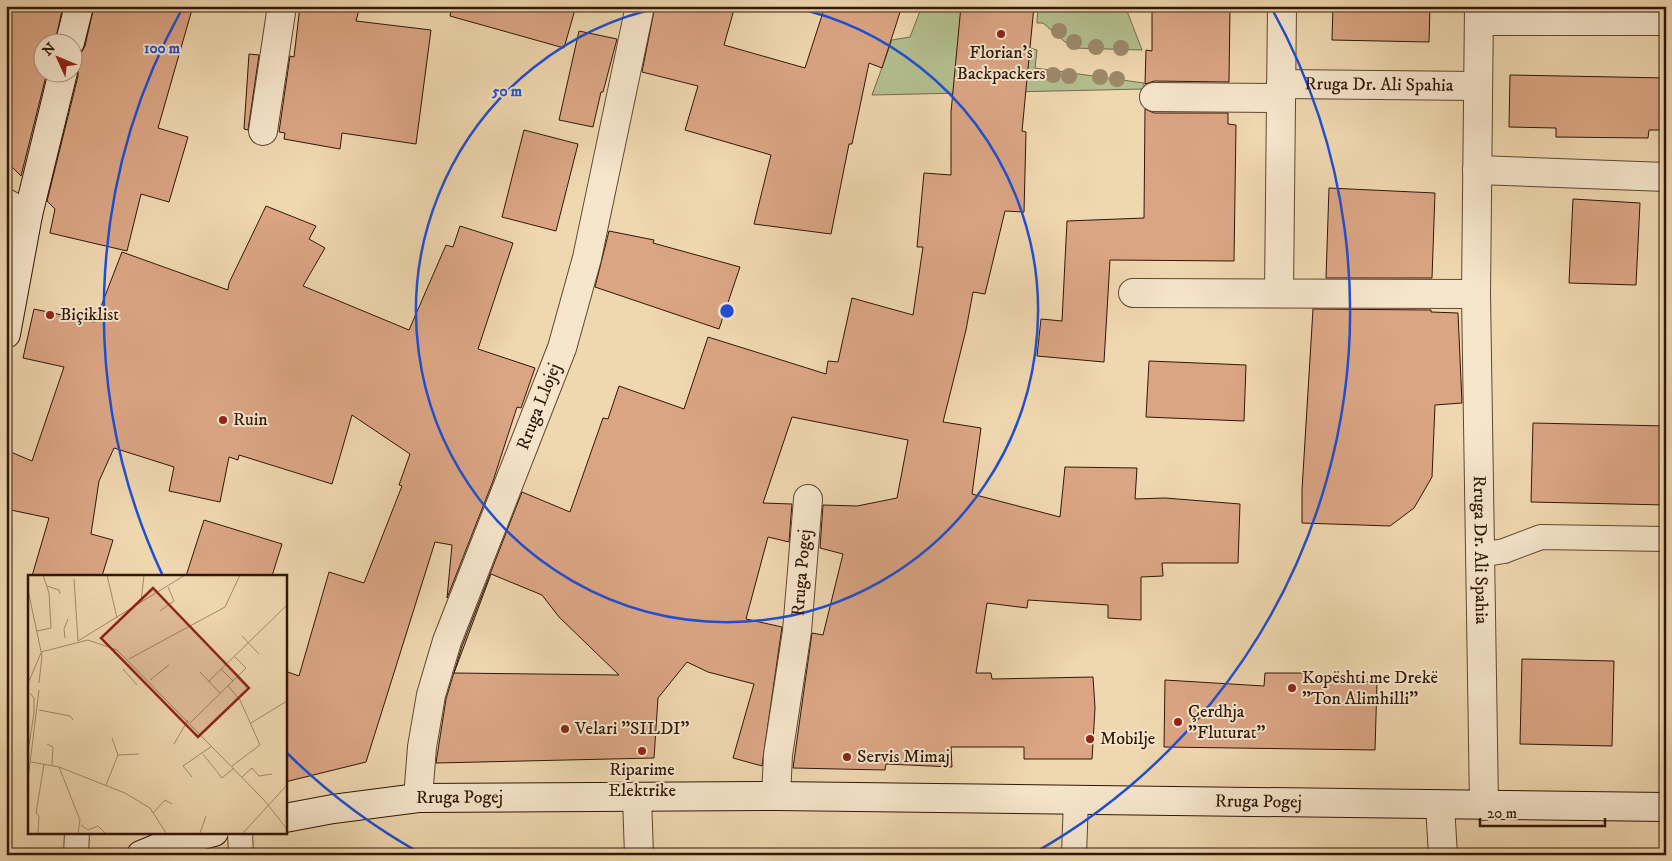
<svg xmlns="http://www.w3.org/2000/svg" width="1672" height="861" font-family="'IM FELL DW Pica',serif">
	<rect width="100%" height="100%" fill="#efd7af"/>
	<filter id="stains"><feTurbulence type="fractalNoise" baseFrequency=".004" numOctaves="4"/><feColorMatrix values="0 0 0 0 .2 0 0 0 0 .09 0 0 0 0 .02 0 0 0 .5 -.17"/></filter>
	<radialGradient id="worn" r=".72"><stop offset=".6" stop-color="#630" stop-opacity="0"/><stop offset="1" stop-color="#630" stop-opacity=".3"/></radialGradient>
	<!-- green -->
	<g fill="#b4bf8f" stroke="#726b4b">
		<polygon points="922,6 961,6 1030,48 1037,50 1035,68 1144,83 1144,89 872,95 892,40 910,37"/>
		<polygon points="1038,6 1125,6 1142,50 1072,48 1043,23 1037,23"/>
	</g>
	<!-- building -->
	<g fill="#dba584" stroke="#301707" fill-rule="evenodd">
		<polygon points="6,6 63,6 55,42 42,42 42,72 47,72 21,176 6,161"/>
		<polygon points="94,6 193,6 158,128 188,137 169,202 141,194 127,251 50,233 55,209 47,201 78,76 78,67 72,60 72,57 81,53 85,46"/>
		<polygon points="300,6 360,6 356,21 431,30 416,144 342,133 340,149 284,139 285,133 279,132 290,56 294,57"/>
		<polygon points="452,6 576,6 564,48 450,16"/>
		<polygon points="655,6 735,6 724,45 805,68 825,6 902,6 882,68 869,63 852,144 849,144 831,234 754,224 771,155 685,130 698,86 642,72"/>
		<path d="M961,6h73l-12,125 4,1 -2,80 -19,-1 -20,83 -12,-2 -7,38 -23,92 38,6 -9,66 88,23 5,-50 72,1 -2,31 30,-1 75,6 -2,59h-76l1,13 -22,1v43l-33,-2v-13l-80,-5 -1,8 -40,-5 -11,70h15l1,6 101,-2 2,31 -3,51h-68v-12h-73l1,20 -66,-3 -1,6 -92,-2 19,-135 11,2 20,-81 -23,-6 3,-43 34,1 40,-8 11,-58 -116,-23 -29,86 29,1 -3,38 -21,-5 -22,82 36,8 -20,139 -29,-8 21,-74 -46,-12 -21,-10 -29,36 -4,60 -218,5 10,-64 16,-53 60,-154 48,20 33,-94 5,1 11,-33 65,23 24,-72 118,37 2,-13 10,1 14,-64 61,17 10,-68h-6l7,-74 27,2v-63zM491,574l51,21 17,22 60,58 -165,-2z"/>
		<polygon points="1152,6 1230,6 1229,82 1154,81 1145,84 1146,50 1152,51"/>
		<polygon points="1333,6 1430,6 1429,42 1332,40"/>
		<polygon points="579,31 617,39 603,92 601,92 593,127 559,120"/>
		<polygon points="249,54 259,55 248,130 244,129"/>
		<polygon points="1510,75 1666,78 1666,130 1649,130 1648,138 1556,137 1556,128 1509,127"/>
		<polygon points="1145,109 1154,113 1228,113 1228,124 1236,125 1234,261 1110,260 1104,362 1037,356 1041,319 1062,321 1067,221 1144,218"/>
		<polygon points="524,130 578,144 556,231 502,217"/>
		<polygon points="1329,188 1435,193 1432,278 1326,278"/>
		<polygon points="1573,199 1640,203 1636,285 1569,283"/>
		<polygon points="266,206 316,226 309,239 325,248 303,286 409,330 446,245 453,247 460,226 513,243 478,349 535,368 521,408 517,407 493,481 447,598 452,545 435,542 366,762 285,782 285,671 299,676 329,572 364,583 402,486 399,485 410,454 352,415 332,484 239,455 238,460 229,457 220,502 169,491 174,467 114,448 99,481 91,534 113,540 102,576 32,576 49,518 6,509 6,450 32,461 64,367 23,358 34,309 95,322 122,252 228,290 229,283"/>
		<polygon points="609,231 654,240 653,243 740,267 719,329 595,287"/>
		<polygon points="1313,309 1431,310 1431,312 1458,313 1462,403 1435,405 1432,477 1414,508 1390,526 1302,523 1302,490"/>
		<polygon points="1149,361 1246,365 1244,421 1146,417"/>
		<polygon points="1533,423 1666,426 1666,505 1531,502"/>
		<polygon points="204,520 282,544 272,576 186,576"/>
		<polygon points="1522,659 1614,661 1612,746 1520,744"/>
		<polygon points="1265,673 1304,673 1304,681 1377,682 1375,750 1164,747 1165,680 1264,686"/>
	</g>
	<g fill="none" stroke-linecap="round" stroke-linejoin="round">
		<!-- lane casing -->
		<g stroke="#604731" stroke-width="26">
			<g id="lane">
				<polyline points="1480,555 1504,551 1541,537 1666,539"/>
				<polyline points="240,832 241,855"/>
				<polyline points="76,855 77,832"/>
				<polyline points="1074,855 1076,799"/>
			</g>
		</g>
		<!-- street casing -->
		<g stroke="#604731" stroke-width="30">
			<g id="street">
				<path id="s1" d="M1479,6l-3,288 8,512"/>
				<polyline points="1479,21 1666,21"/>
				<path id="s2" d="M1281,84l196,2"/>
				<polyline points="1154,97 1280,98"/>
				<polyline points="263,131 282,6"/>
				<polyline points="1477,170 1666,177"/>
				<polyline points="6,203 28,215"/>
				<polyline points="1133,293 1476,294"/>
				<polyline points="1279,293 1282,6"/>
				<path id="s3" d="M776,796l2,-41 19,-124 11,-132"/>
				<polyline points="637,797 639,855"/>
				<path id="s4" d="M418,798l4,-51 9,-52 16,-54 115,-293 25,-90 53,-252"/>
				<polyline points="1440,805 1443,855"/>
			</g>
		</g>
		<!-- secondary casing -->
		<g stroke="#301707" stroke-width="30">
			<g id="secondary">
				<polyline points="70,42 79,6"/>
				<polyline points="6,334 28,215 63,72"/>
				<path id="s5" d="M285,818l48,-9 85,-11 358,-2 890,11"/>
				<polyline points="141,855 168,844 214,832"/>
			</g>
		</g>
		<!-- lane -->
		<use href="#lane" stroke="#f5e5cb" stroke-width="24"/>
		<!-- street -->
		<use href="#street" stroke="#f5e5cb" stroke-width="28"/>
		<!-- secondary -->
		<use href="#secondary" stroke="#f5e5cb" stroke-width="28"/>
	</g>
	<!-- trees -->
	<g fill="#9c8969">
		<circle cx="1059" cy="31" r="8"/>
		<circle cx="1074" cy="42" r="8"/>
		<circle cx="1096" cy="47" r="8"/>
		<circle cx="1121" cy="48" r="8"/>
		<circle cx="1053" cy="75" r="8"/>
		<circle cx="1069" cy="76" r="8"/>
		<circle cx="1100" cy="77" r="8"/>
		<circle cx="1117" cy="79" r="8"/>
	</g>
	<!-- distance rings -->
	<g fill="none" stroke="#1d4ed8" stroke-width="2.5">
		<path d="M792 7A311 311 0 1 1 662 7"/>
		<path d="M420 853A623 623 0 0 1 286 752M162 574A623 623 0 0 1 182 9M1272 9A623 623 0 0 1 1034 853"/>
	</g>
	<!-- markers -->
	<g fill="#8f2418" stroke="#f5e5cb" stroke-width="2">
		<circle cx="1001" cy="34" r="5"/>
		<circle cx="50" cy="315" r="5"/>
		<circle cx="223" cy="420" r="5"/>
		<circle cx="1292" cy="688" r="5"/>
		<circle cx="1178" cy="722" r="5"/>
		<circle cx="565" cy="729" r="5"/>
		<circle cx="1090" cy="739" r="5"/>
		<circle cx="642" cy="751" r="5"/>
		<circle cx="847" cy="757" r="5"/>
	</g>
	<g text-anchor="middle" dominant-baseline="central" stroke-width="4" stroke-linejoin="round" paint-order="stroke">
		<!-- poi labels -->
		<g font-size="18" fill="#301707" stroke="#f5e5cb" text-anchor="start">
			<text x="1001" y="53" text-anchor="middle">Florian's<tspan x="1001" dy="21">Backpackers</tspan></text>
			<text x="60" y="315">Biçiklist</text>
			<text x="233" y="420">Ruin</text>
			<text x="1302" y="678">Kopështi me Drekë<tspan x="1302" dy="21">"Ton Alimhilli"</tspan></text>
			<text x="1188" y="712">Çerdhja<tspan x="1188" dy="21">"Fluturat"</tspan></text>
			<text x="575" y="729">Velari "SILDI"</text>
			<text x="1100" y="739">Mobilje</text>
			<text x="857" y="757">Servis Mimaj</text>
			<text x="642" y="770" text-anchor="middle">Riparime<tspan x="642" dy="21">Elektrike</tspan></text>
		</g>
		<!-- street labels -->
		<g font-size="18" fill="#301707" stroke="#f5e5cb">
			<text stroke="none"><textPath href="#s2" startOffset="98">Rruga Dr. Ali Spahia</textPath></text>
			<text stroke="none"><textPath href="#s4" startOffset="412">Rruga Llojej</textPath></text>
			<text stroke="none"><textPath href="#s1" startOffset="544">Rruga Dr. Ali Spahia</textPath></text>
			<text stroke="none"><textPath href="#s3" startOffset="225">Rruga Pogej</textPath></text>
			<text stroke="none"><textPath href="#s5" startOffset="176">Rruga Pogej</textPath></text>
			<text stroke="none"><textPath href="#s5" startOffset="975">Rruga Pogej</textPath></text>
		</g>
	</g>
	<!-- overview -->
	<g transform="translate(28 575)">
		<rect width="259" height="259" fill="#efd7af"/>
		<path fill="none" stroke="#a38a6c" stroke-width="1" d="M79,0l10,43M46,4l4,62 107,-66M19,11l12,4 1,4M0,15l14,66 -3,27M113,27l3,-27M132,36l14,-10 -6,-14M9,56l14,-3 -2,-35 -6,-18M214,61l17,18M37,63l-1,-9 4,-10M13,77l47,-12 29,10 147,150 23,29M101,84l96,-52 15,-32M95,94l14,16M193,94l12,12M172,97l20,21M209,102l11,12M122,105l19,-15M1,106l12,-28M181,106l78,-76M200,111l12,14 20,45 -28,21M11,135l31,6 3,4M162,148l56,-55 -11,-11M223,148l36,-22M19,169l6,3 -1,18M146,169l14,-24M0,176l6,-38v-15l-4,-5M175,179l19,24 12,-10M90,180l21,-1M3,187l28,5 66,26 25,15 16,25M31,192l21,53 -2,13M164,202l-9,-11 29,-20M214,202l10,-9 7,8 13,-2M0,204l11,-89M78,210l12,-30 -6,-17M125,238l12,-13 7,4M53,250l7,5 10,-4 7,7M10,258l1,-17 -3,-3 8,-49M172,258l6,-17M215,258l44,-48"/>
		<path fill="#8f2418" fill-opacity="0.15" stroke="#8f2418" stroke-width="2.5" d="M125,13l96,100 -51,49 -97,-99z"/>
		<rect width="259" height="259" fill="none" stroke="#301707" stroke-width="2.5"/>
	</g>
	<circle cx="727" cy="311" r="8" fill="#1d4ed8" stroke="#f5e5cb" stroke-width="2.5"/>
	<g font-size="15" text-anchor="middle" font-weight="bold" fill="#1d4ed8" stroke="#f5e5cb" stroke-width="4" stroke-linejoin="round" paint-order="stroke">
		<text x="162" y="53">100 m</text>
		<text x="507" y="96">50 m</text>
	</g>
	<!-- margin -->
	<rect width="1672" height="861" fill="none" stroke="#efd7af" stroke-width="25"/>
	<rect x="8" y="8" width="1657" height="846" fill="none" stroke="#301707" stroke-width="2.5"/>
	<rect x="12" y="12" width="1647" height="836" fill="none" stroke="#301707"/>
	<!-- north arrow -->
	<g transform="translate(58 58) rotate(314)"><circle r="24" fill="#f5e5cb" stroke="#a6937d"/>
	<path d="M0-4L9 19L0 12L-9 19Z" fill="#8f2418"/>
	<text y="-8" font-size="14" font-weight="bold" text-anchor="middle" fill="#301707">N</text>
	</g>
	<!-- scale -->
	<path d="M1480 818v8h125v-8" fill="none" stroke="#301707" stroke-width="2.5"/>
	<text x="1487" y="818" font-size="15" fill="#301707" stroke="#f5e5cb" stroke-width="4" paint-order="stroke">20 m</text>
	<rect width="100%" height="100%" filter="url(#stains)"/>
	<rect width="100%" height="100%" fill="url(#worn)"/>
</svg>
